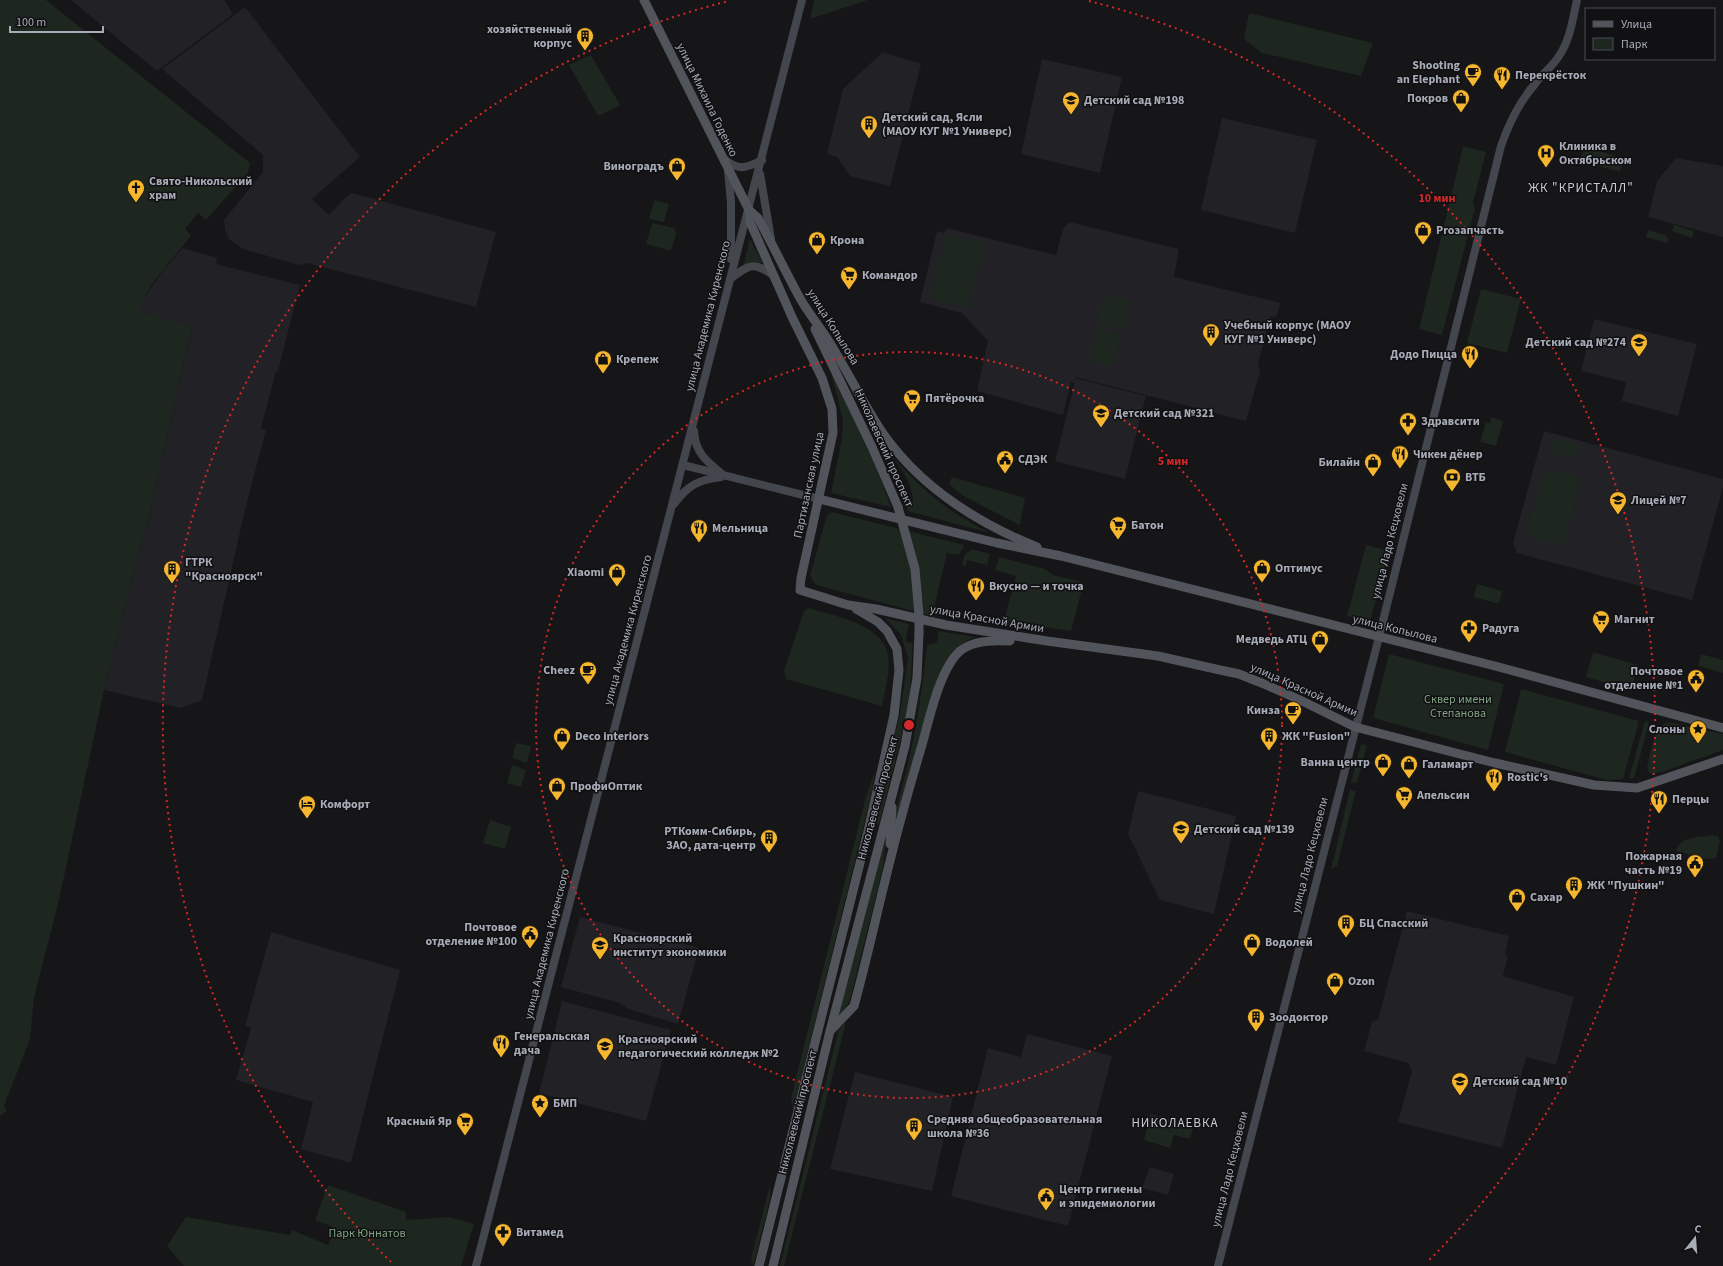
<svg xmlns="http://www.w3.org/2000/svg" width="1723" height="1266" font-family="'Source Sans 3',sans-serif">
	<rect width="100%" height="100%" fill="#161517"/>
	<!-- built -->
	<g fill="#222125">
		<polygon points="71,0 224,0 233,14 157,71"/>
		<polygon points="245,7 360,157 312,199 329,215 347,196 352,193 496,232 476,307 307,263 299,265 243,249 229,239 225,230 224,220 263,172 263,155 162,69"/>
		<polygon points="883,52 921,64 890,186 850,176 837,157 827,154 843,89"/>
		<polygon points="1042,59 1122,77 1100,173 1021,154"/>
		<polygon points="1222,118 1317,140 1295,233 1201,210"/>
		<polygon points="1676,158 1723,166 1723,237 1648,217 1657,181"/>
		<polygon points="1069,222 1179,249 1174,277 1281,303 1276,317 1271,316 1258,363 1260,371 1246,421 1076,377 1074,383 1071,382 1063,415 977,391 988,341 962,313 920,302 937,231 944,233 946,228 1056,255 1063,229"/>
		<polygon points="183,248 217,258 216,264 300,285 278,371 276,371 261,428 266,430 245,510 202,700 181,708 104,690 152,503 192,326 139,311 141,302 164,269"/>
		<polygon points="1594,319 1697,344 1678,416 1622,401 1626,382 1581,371"/>
		<polygon points="1076,378 1146,396 1125,479 1055,461"/>
		<polygon points="1544,431 1723,479 1723,487 1692,600 1517,553 1513,543"/>
		<polygon points="1138,791 1236,816 1214,914 1160,900 1128,834"/>
		<polygon points="1407,911 1509,936 1505,955 1508,956 1503,976 1574,997 1556,1065 1526,1057 1502,1148 1398,1122 1412,1071 1408,1063 1364,1051 1372,1021 1378,1020"/>
		<polygon points="580,917 699,948 678,1024 628,1009 620,1003 561,987"/>
		<polygon points="271,932 400,970 351,1163 301,1149 313,1102 236,1080 251,1028 245,1026"/>
		<polygon points="562,1001 671,1030 646,1121 539,1093"/>
		<polygon points="1027,1034 1112,1056 1068,1226 951,1196 988,1048 1021,1057"/>
		<polygon points="855,1072 953,1097 932,1191 830,1169"/>
		<polygon points="1150,1167 1174,1174 1168,1195 1142,1188"/>
	</g>
	<!-- green -->
	<g fill="#1d261f">
		<path d="M0,0h46l204,163 -2,10 -42,47 -8,-7 -13,16 6,6c-14,21 -48,52 -51,76l52,15 -40,177 -48,187 -45,210 -25,98 -4,41 -26,67 3,5 -7,5z"/>
		<polygon points="814,0 868,0 810,19"/>
		<polygon points="1249,13 1373,43 1361,76 1262,53 1244,39"/>
		<polygon points="591,55 620,105 598,116 569,65"/>
		<polygon points="1463,146 1486,152 1473,203 1475,208 1442,335 1419,329"/>
		<polygon points="1584,146 1622,158 1620,163 1622,164 1620,172 1580,161"/>
		<polygon points="654,200 669,204 664,222 649,219"/>
		<polygon points="652,223 674,228 676,234 671,251 646,244"/>
		<polygon points="1674,225 1694,231 1692,238 1672,231"/>
		<polygon points="1648,230 1666,235 1666,237 1669,238 1667,243 1646,237"/>
		<polygon points="950,234 980,242 984,246 969,305 965,308 935,300 931,296 946,237"/>
		<polygon points="750,239 763,263 751,262 743,266"/>
		<polygon points="1481,289 1521,299 1507,353 1467,343"/>
		<polygon points="1104,294 1130,301 1123,330 1097,323"/>
		<polygon points="1098,329 1120,334 1113,367 1089,360"/>
		<path d="M831,373c23,43 44,88 60,134l-60,-14 11,-54 1,-19z"/>
		<polygon points="1491,417 1503,421 1496,446 1480,442 1486,422 1490,423"/>
		<polygon points="1554,437 1580,444 1575,460 1550,452"/>
		<path d="M892,456c31,35 56,56 98,77l-82,-22 -2,-5 7,-5c-1,-18 -10,-30 -21,-45z"/>
		<polygon points="1549,469 1576,476 1579,484 1566,540 1559,546 1529,537 1526,532 1544,473"/>
		<polygon points="952,477 1025,498 1020,525 963,496 949,484"/>
		<polygon points="832,512 964,545 959,555 947,553 933,612 928,615 816,585 810,576 827,515"/>
		<polygon points="1366,545 1389,551 1370,622 1347,616"/>
		<polygon points="973,549 990,554 987,565 967,560 965,567 962,564 965,554"/>
		<polygon points="999,557 1045,569 1053,575 1082,582 1083,585 1071,631 1037,626 1036,630 991,624 1005,617 1016,576 995,570"/>
		<polygon points="1477,584 1502,591 1499,604 1474,597"/>
		<path d="M808,608c24,7 67,15 78,40 7,14 -1,43 -4,58l-96,-27 -2,-8 20,-60z"/>
		<polygon points="885,618 909,624 906,641 913,644 909,706 879,824 874,823 900,713 908,658 901,635"/>
		<path d="M938,631l38,6c-24,9 -29,20 -39,43l-43,149c1,-23 10,-46 15,-69 8,-38 14,-76 18,-115l10,-2z"/>
		<polygon points="1593,652 1638,665 1631,690 1586,677"/>
		<polygon points="1389,654 1504,684 1488,750 1373,718"/>
		<polygon points="1701,654 1723,660 1723,673 1698,666"/>
		<polygon points="1521,689 1639,721 1623,779 1606,780 1505,752"/>
		<polygon points="1645,721 1649,723 1634,778 1629,778"/>
		<path d="M1668,722l55,12v16l-61,22 -11,2 -3,-3 -1,-3c4,-14 5,-42 21,-46z"/>
		<polygon points="516,743 531,746 527,763 512,758"/>
		<polygon points="1361,744 1367,745 1357,783 1351,782"/>
		<polygon points="512,765 526,770 521,787 507,783"/>
		<polygon points="875,770 872,792 793,1111 791,1098 865,800"/>
		<polygon points="1350,789 1356,791 1337,866 1331,869"/>
		<polygon points="490,820 511,827 505,849 483,843"/>
		<polygon points="886,835 883,868 850,1000 845,1011 838,1016"/>
		<path d="M1713,835l5,1 2,6 -4,16 -10,1 -30,-8c3,-15 25,-14 37,-16z"/>
		<polygon points="846,1022 784,1266 780,1266 839,1028"/>
		<polygon points="1150,1114 1194,1125 1190,1139 1174,1135 1170,1148 1144,1140"/>
		<polygon points="328,1185 406,1212 406,1220 449,1217 474,1224 461,1266 184,1266 167,1246 186,1217 290,1235 292,1230 328,1245 335,1228 315,1220"/>
		<polygon points="770,1185 770,1199 753,1266 751,1259"/>
	</g>
	<g fill="none" stroke-linecap="round" stroke-linejoin="round">
		<!-- secondary -->
		<g stroke="#44464d" stroke-width="8">
			<path d="M723,158c15,13 22,11 39,2"/>
			<polyline points="728,171 731,202 731,259"/>
			<polyline points="760,174 771,239"/>
			<path d="M730,279c20,-15 23,-18 44,-3"/>
			<path d="M694,431c1,21 12,30 27,42"/>
			<polyline points="683,465 819,499"/>
			<path d="M674,504c14,-19 24,-24 47,-27"/>
			<polyline points="476,1266 802,0"/>
			<path d="M1218,1266l161,-629 122,-491c8,-23 18,-44 34,-62 7,-10 18,-18 24,-28 11,-16 14,-38 18,-56"/>
		</g>
		<!-- primary -->
		<g stroke="#52545c" stroke-width="9">
			<polyline points="644,0 749,210 750,222 792,317 822,378 832,409 833,433 801,578 800,590 848,605 876,609 946,625 1047,641 1158,656 1220,670 1239,674 1264,684 1300,700 1355,727 1495,763 1594,785 1637,788 1723,759"/>
			<path d="M749,210l9,8c15,27 28,55 43,82 10,17 23,32 32,48 17,28 31,57 49,84 38,55 93,90 155,115"/>
			<polyline points="815,329 872,447 898,507"/>
			<polyline points="819,499 997,543 1061,556 1495,666 1723,728"/>
			<polyline points="890,844 892,807"/>
			<path d="M831,1030l23,-24c13,-47 23,-94 35,-141 10,-41 21,-80 33,-120 7,-25 18,-77 38,-94 13,-11 34,-11 50,-10"/>
			<polyline points="759,1266 869,827 894,715 899,670 897,649 887,631 878,622 856,609"/>
			<polyline points="773,1266 830,1031 905,746 917,678 919,633"/>
		</g>
		<!-- primary-bridge -->
		<polyline stroke="#52545c" stroke-width="9" points="898,507 915,569 919,615 919,633"/>
	</g>
	<!-- distance rings -->
	<g fill="none" stroke="#d62828" stroke-width="2" stroke-dasharray="2 4">
		<circle cx="909" cy="725" r="373"/>
		<path d="M391 1262A746 746 0 0 1 729 1M1089 1A746 746 0 0 1 1427 1262"/>
	</g>
	<!-- icons -->
	<defs>
		<g id="building-pin" transform="scale(0.9)"><path d="M0 17L-7.5 6A9.5 9.5 0 1 1 7.5 6Z" fill="#f6b72f" stroke="#111012"/><path d="M-4-6H4V6H1V3H-1V6H-4ZM-2.5-4.3h1.7v1.8h-1.7ZM.8-4.3h1.7v1.8H.8ZM-2.5-1h1.7V.8h-1.7ZM.8-1h1.7V.8H.8Z" fill="#111"/></g>
		<g id="cafe-pin" transform="scale(0.9)"><path d="M0 17L-7.5 6A9.5 9.5 0 1 1 7.5 6Z" fill="#f6b72f" stroke="#111012"/><path d="M-5.5-4.5H6V0H3Q3 3.5 0 3.5H-2.5Q-5.5 3.5-5.5 0ZM3-3.2v2h1.7v-2ZM-6 4.5H4V6H-6Z" fill="#111"/></g>
		<g id="restaurant-pin" transform="scale(0.9)"><path d="M0 17L-7.5 6A9.5 9.5 0 1 1 7.5 6Z" fill="#f6b72f" stroke="#111012"/><path d="M-5-6h1v4h1v-4h1v4h1v-4h1v5L-1.5 .5V6h-2V.5L-5-1ZM5-6V6H3V1.5H1.5Q1.5-4 5-6Z" fill="#111"/></g>
		<g id="shop-pin" transform="scale(0.9)"><path d="M0 17L-7.5 6A9.5 9.5 0 1 1 7.5 6Z" fill="#f6b72f" stroke="#111012"/><path d="M-5-2.5h2.3a2.7 3.5 0 0 1 5.4 0H5L5.5 6h-11ZM-1.5-2.5h3a1.5 2.3 0 0 0-3 0Z" fill="#111"/></g>
		<g id="school-pin" transform="scale(0.9)"><path d="M0 17L-7.5 6A9.5 9.5 0 1 1 7.5 6Z" fill="#f6b72f" stroke="#111012"/><path d="M0-5L7-2L0 1L-7-2ZM-4 1L0 2.5L4 1V4Q0 6-4 4Z" fill="#111"/></g>
		<g id="hospital-pin" transform="scale(0.9)"><path d="M0 17L-7.5 6A9.5 9.5 0 1 1 7.5 6Z" fill="#f6b72f" stroke="#111012"/><path d="M-5-5h3v3.5h4V-5h3V5h-3V1.5h-4V5h-3Z" fill="#111"/></g>
		<g id="church-pin" transform="scale(0.9)"><path d="M0 17L-7.5 6A9.5 9.5 0 1 1 7.5 6Z" fill="#f6b72f" stroke="#111012"/><path d="M-1.2-6h2.4v3.5h3.3v2.4h-3.3V6h-2.4V-.1h-3.3v-2.4h3.3Z" fill="#111"/></g>
		<g id="supermarket-pin" transform="scale(0.9)"><path d="M0 17L-7.5 6A9.5 9.5 0 1 1 7.5 6Z" fill="#f6b72f" stroke="#111012"/><path d="M-6-5.5h2.5l.6 2H6L4.5 2H-2.5L-4.4-4H-6ZM-1.5 3.2a1.3 1.3 0 1 0 .1 0ZM3 3.2a1.3 1.3 0 1 0 .1 0Z" fill="#111"/></g>
		<g id="pharmacy-pin" transform="scale(0.9)"><path d="M0 17L-7.5 6A9.5 9.5 0 1 1 7.5 6Z" fill="#f6b72f" stroke="#111012"/><path d="M-2-6h4v4h4v4h-4v4h-4v-4h-4v-4h4Z" fill="#111"/></g>
		<g id="civic-pin" transform="scale(0.9)"><path d="M0 17L-7.5 6A9.5 9.5 0 1 1 7.5 6Z" fill="#f6b72f" stroke="#111012"/><path d="M-.6-6.5H3V-4.5H.6V-3L4-1V1h2V6H-6V1h2V-1L-.6-3ZM-1.2 2.5V6h2.4V2.5Z" fill="#111"/></g>
		<g id="bank-pin" transform="scale(0.9)"><path d="M0 17L-7.5 6A9.5 9.5 0 1 1 7.5 6Z" fill="#f6b72f" stroke="#111012"/><path d="M-6-4H6V4H-6ZM0-2.3a2.3 2.3 0 1 0 0 4.6a2.3 2.3 0 1 0 0-4.6Z" fill="#111"/></g>
		<g id="sight-pin" transform="scale(0.9)"><path d="M0 17L-7.5 6A9.5 9.5 0 1 1 7.5 6Z" fill="#f6b72f" stroke="#111012"/><path d="M0-6L1.8-2.2L6-1.7L2.9 1.2L3.7 5.4L0 3.3L-3.7 5.4L-2.9 1.2L-6-1.7L-1.8-2.2Z" fill="#111"/></g>
		<g id="hotel-pin" transform="scale(0.9)"><path d="M0 17L-7.5 6A9.5 9.5 0 1 1 7.5 6Z" fill="#f6b72f" stroke="#111012"/><path d="M-6-4.5h1.5V1H6V5H4.5V3h-9V5H-6ZM-4 0a1.8 1.8 0 1 1 3.6 0ZM.5 0V-2.5h3Q6-2.5 6 0Z" fill="#111"/></g>
		<g id="university-pin" transform="scale(0.9)"><path d="M0 17L-7.5 6A9.5 9.5 0 1 1 7.5 6Z" fill="#f6b72f" stroke="#111012"/><path d="M0-5L7-2L0 1L-7-2ZM-4 1L0 2.5L4 1V4Q0 6-4 4Z" fill="#111"/></g>
	</defs>
	<g fill-rule="evenodd">
		<use href="#building-pin" x="585" y="36"/>
		<use href="#cafe-pin" x="1473" y="72"/>
		<use href="#restaurant-pin" x="1502" y="75"/>
		<use href="#shop-pin" x="1461" y="98"/>
		<use href="#school-pin" x="1071" y="100"/>
		<use href="#building-pin" x="869" y="124"/>
		<use href="#hospital-pin" x="1546" y="153"/>
		<use href="#shop-pin" x="677" y="166"/>
		<use href="#church-pin" x="136" y="188"/>
		<use href="#shop-pin" x="1423" y="230"/>
		<use href="#shop-pin" x="817" y="240"/>
		<use href="#supermarket-pin" x="849" y="275"/>
		<use href="#building-pin" x="1211" y="332"/>
		<use href="#school-pin" x="1639" y="342"/>
		<use href="#restaurant-pin" x="1470" y="354"/>
		<use href="#shop-pin" x="603" y="359"/>
		<use href="#supermarket-pin" x="912" y="398"/>
		<use href="#school-pin" x="1101" y="413"/>
		<use href="#pharmacy-pin" x="1408" y="421"/>
		<use href="#restaurant-pin" x="1400" y="454"/>
		<use href="#civic-pin" x="1005" y="459"/>
		<use href="#shop-pin" x="1373" y="462"/>
		<use href="#bank-pin" x="1452" y="477"/>
		<use href="#school-pin" x="1618" y="500"/>
		<use href="#supermarket-pin" x="1118" y="525"/>
		<use href="#restaurant-pin" x="699" y="528"/>
		<use href="#shop-pin" x="1262" y="568"/>
		<use href="#building-pin" x="172" y="569"/>
		<use href="#shop-pin" x="617" y="572"/>
		<use href="#restaurant-pin" x="976" y="586"/>
		<use href="#supermarket-pin" x="1601" y="619"/>
		<use href="#pharmacy-pin" x="1469" y="628"/>
		<use href="#shop-pin" x="1320" y="639"/>
		<use href="#cafe-pin" x="588" y="670"/>
		<use href="#civic-pin" x="1696" y="678"/>
		<use href="#cafe-pin" x="1293" y="710"/>
		<use href="#sight-pin" x="1698" y="729"/>
		<use href="#shop-pin" x="562" y="736"/>
		<use href="#building-pin" x="1269" y="736"/>
		<use href="#shop-pin" x="1383" y="762"/>
		<use href="#shop-pin" x="1409" y="764"/>
		<use href="#restaurant-pin" x="1494" y="777"/>
		<use href="#shop-pin" x="557" y="786"/>
		<use href="#supermarket-pin" x="1404" y="795"/>
		<use href="#restaurant-pin" x="1659" y="799"/>
		<use href="#hotel-pin" x="307" y="804"/>
		<use href="#school-pin" x="1181" y="829"/>
		<use href="#building-pin" x="769" y="838"/>
		<use href="#civic-pin" x="1695" y="863"/>
		<use href="#building-pin" x="1574" y="885"/>
		<use href="#shop-pin" x="1517" y="897"/>
		<use href="#building-pin" x="1346" y="923"/>
		<use href="#civic-pin" x="530" y="934"/>
		<use href="#shop-pin" x="1252" y="942"/>
		<use href="#university-pin" x="600" y="945"/>
		<use href="#shop-pin" x="1335" y="981"/>
		<use href="#building-pin" x="1256" y="1017"/>
		<use href="#restaurant-pin" x="501" y="1043"/>
		<use href="#university-pin" x="605" y="1046"/>
		<use href="#school-pin" x="1460" y="1081"/>
		<use href="#sight-pin" x="540" y="1103"/>
		<use href="#supermarket-pin" x="465" y="1121"/>
		<use href="#building-pin" x="914" y="1126"/>
		<use href="#civic-pin" x="1046" y="1196"/>
		<use href="#pharmacy-pin" x="503" y="1232"/>
	</g>
	<g text-anchor="middle" dominant-baseline="central" stroke-width="3" stroke-linejoin="round" paint-order="stroke">
		<!-- poi labels -->
		<g font-size="12" font-weight="bold" fill="#a7acb8" stroke="#111012" text-anchor="start">
			<text x="572" y="29" text-anchor="end">хозяйственный<tspan x="572" dy="14">корпус</tspan></text>
			<text x="1460" y="65" text-anchor="end">Shooting<tspan x="1460" dy="14">an Elephant</tspan></text>
			<text x="1515" y="75">Перекрёсток</text>
			<text x="1448" y="98" text-anchor="end">Покров</text>
			<text x="1084" y="100">Детский сад №198</text>
			<text x="882" y="117">Детский сад, Ясли<tspan x="882" dy="14">(МАОУ КУГ №1 Универс)</tspan></text>
			<text x="1559" y="146">Клиника в<tspan x="1559" dy="14">Октябрьском</tspan></text>
			<text x="664" y="166" text-anchor="end">Виноградъ</text>
			<text x="149" y="181">Свято-Никольский<tspan x="149" dy="14">храм</tspan></text>
			<text x="1436" y="230">Proзапчасть</text>
			<text x="830" y="240">Крона</text>
			<text x="862" y="275">Командор</text>
			<text x="1224" y="325">Учебный корпус (МАОУ<tspan x="1224" dy="14">КУГ №1 Универс)</tspan></text>
			<text x="1626" y="342" text-anchor="end">Детский сад №274</text>
			<text x="1457" y="354" text-anchor="end">Додо Пицца</text>
			<text x="616" y="359">Крепеж</text>
			<text x="925" y="398">Пятёрочка</text>
			<text x="1114" y="413">Детский сад №321</text>
			<text x="1421" y="421">Здравсити</text>
			<text x="1413" y="454">Чикен дёнер</text>
			<text x="1018" y="459">СДЭК</text>
			<text x="1360" y="462" text-anchor="end">Билайн</text>
			<text x="1465" y="477">ВТБ</text>
			<text x="1631" y="500">Лицей №7</text>
			<text x="1131" y="525">Батон</text>
			<text x="712" y="528">Мельница</text>
			<text x="185" y="562">ГТРК<tspan x="185" dy="14">"Красноярск"</tspan></text>
			<text x="1275" y="568">Оптимус</text>
			<text x="604" y="572" text-anchor="end">Xiaomi</text>
			<text x="989" y="586">Вкусно — и точка</text>
			<text x="1614" y="619">Магнит</text>
			<text x="1482" y="628">Радуга</text>
			<text x="1307" y="639" text-anchor="end">Медведь АТЦ</text>
			<text x="575" y="670" text-anchor="end">Cheez</text>
			<text x="1683" y="671" text-anchor="end">Почтовое<tspan x="1683" dy="14">отделение №1</tspan></text>
			<text x="1280" y="710" text-anchor="end">Кинза</text>
			<text x="1685" y="729" text-anchor="end">Слоны</text>
			<text x="575" y="736">Deco interiors</text>
			<text x="1282" y="736">ЖК "Fusion"</text>
			<text x="1370" y="762" text-anchor="end">Ванна центр</text>
			<text x="1422" y="764">Галамарт</text>
			<text x="1507" y="777">Rostic's</text>
			<text x="570" y="786">ПрофиОптик</text>
			<text x="1417" y="795">Апельсин</text>
			<text x="1672" y="799">Перцы</text>
			<text x="320" y="804">Комфорт</text>
			<text x="1194" y="829">Детский сад №139</text>
			<text x="756" y="831" text-anchor="end">РТКомм-Сибирь,<tspan x="756" dy="14">ЗАО, дата-центр</tspan></text>
			<text x="1682" y="856" text-anchor="end">Пожарная<tspan x="1682" dy="14">часть №19</tspan></text>
			<text x="1587" y="885">ЖК "Пушкин"</text>
			<text x="1530" y="897">Сахар</text>
			<text x="1359" y="923">БЦ Спасский</text>
			<text x="517" y="927" text-anchor="end">Почтовое<tspan x="517" dy="14">отделение №100</tspan></text>
			<text x="613" y="938">Красноярский<tspan x="613" dy="14">институт экономики</tspan></text>
			<text x="1265" y="942">Водолей</text>
			<text x="1348" y="981">Ozon</text>
			<text x="1269" y="1017">Зоодоктор</text>
			<text x="514" y="1036">Генеральская<tspan x="514" dy="14">дача</tspan></text>
			<text x="618" y="1039">Красноярский<tspan x="618" dy="14">педагогический колледж №2</tspan></text>
			<text x="1473" y="1081">Детский сад №10</text>
			<text x="553" y="1103">БМП</text>
			<text x="927" y="1119">Средняя общеобразовательная<tspan x="927" dy="14">школа №36</tspan></text>
			<text x="452" y="1121" text-anchor="end">Красный Яр</text>
			<text x="1059" y="1189">Центр гигиены<tspan x="1059" dy="14">и эпидемиологии</tspan></text>
			<text x="516" y="1232">Витамед</text>
		</g>
		<!-- street labels -->
		<g font-size="12" fill="#a7acb8" stroke="#111012">
			<text transform="translate(707 100) rotate(64)">улица Михаила Годенко</text>
			<text transform="translate(708 316) rotate(-76)">улица Академика Киренского</text>
			<text transform="translate(833 327) rotate(58)">улица Копылова</text>
			<text transform="translate(884 448) rotate(66)">Николаевский проспект</text>
			<text transform="translate(809 485) rotate(-78)">Партизанская улица</text>
			<text transform="translate(1390 541) rotate(-76)">улица Ладо Кецховели</text>
			<text transform="translate(987 619) rotate(10)">улица Красной Армии</text>
			<text transform="translate(1395 629) rotate(14)">улица Копылова</text>
			<text transform="translate(628 630) rotate(-75)">улица Академика Киренского</text>
			<text transform="translate(1304 690) rotate(24)">улица Красной Армии</text>
			<text transform="translate(878 798) rotate(-75)">Николаевский проспект</text>
			<text transform="translate(1310 855) rotate(-76)">улица Ладо Кецховели</text>
			<text transform="translate(547 944) rotate(-76)">улица Академика Киренского</text>
			<text transform="translate(798 1112) rotate(-76)">Николаевский проспект</text>
			<text transform="translate(1230 1169) rotate(-76)">улица Ладо Кецховели</text>
		</g>
		<!-- park labels -->
		<g font-size="12" fill="#7ea381" stroke="#111012">
			<text x="1458" y="699">Сквер имени<tspan x="1458" dy="14">Степанова</tspan></text>
			<text x="367" y="1233">Парк Юннатов</text>
		</g>
		<!-- neighbourhood labels -->
		<g font-size="13" letter-spacing="1" fill="#c8cbd4" stroke="#111012">
			<text x="1581" y="188">ЖК "КРИСТАЛЛ"</text>
			<text x="1175" y="1123">НИКОЛАЕВКА</text>
		</g>
	</g>
	<circle cx="909" cy="725" r="6" fill="#d62828" stroke="#111012" stroke-width="2"/>
	<g font-size="12" text-anchor="middle" font-weight="bold" fill="#d62828" stroke="#111012" stroke-width="3" stroke-linejoin="round" paint-order="stroke">
		<text x="1437" y="202">10 мин</text>
		<text x="1173" y="465">5 мин</text>
	</g>
	<!-- legend -->
	<rect x="1585" y="8" width="130" height="52" fill="#111012" stroke="#4d4e54"/>
	<rect x="1593" y="21" width="20" height="6" fill="#52545c" stroke="#4d4e54"/>
	<text x="1621" y="28" font-size="12" fill="#a7acb8">Улица</text>
	<rect x="1593" y="38" width="20" height="12" fill="#1d261f" stroke="#4d4e54"/>
	<text x="1621" y="48" font-size="12" fill="#a7acb8">Парк</text>
	<!-- north arrow -->
	<g transform="translate(1695 1238) rotate(17)" stroke="#111012" stroke-width="3" paint-order="stroke">
	<path d="M0-3L7 15L0 10L-7 15Z" fill="#a7acb8"/>
	<text y="-6" font-size="11" font-weight="bold" text-anchor="middle" fill="#a7acb8">С</text>
	</g>
	<!-- scale -->
	<path d="M10 26v6h93v-6" fill="none" stroke="#a7acb8" stroke-width="2"/>
	<text x="16" y="26" font-size="12" fill="#a7acb8" stroke="#111012" stroke-width="3" paint-order="stroke">100 m</text>
</svg>
